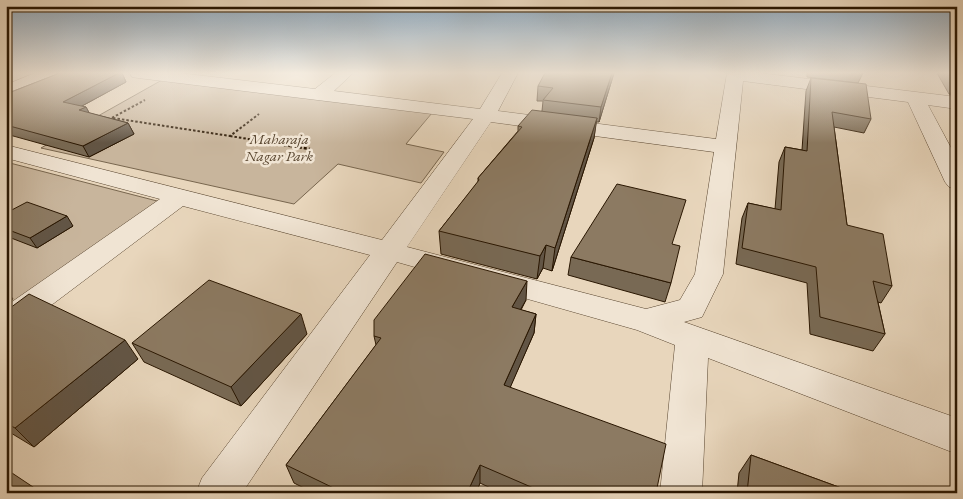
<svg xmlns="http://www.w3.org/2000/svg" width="963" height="499" font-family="'EB Garamond',serif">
	<rect width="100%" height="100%" fill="#e8d6bc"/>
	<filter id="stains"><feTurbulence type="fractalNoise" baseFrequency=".004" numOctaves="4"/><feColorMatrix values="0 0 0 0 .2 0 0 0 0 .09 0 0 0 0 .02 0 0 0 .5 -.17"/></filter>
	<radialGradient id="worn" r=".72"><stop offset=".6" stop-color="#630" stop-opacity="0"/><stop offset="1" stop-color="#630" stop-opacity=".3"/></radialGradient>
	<!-- green -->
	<g fill="#c8b59c" stroke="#78664e">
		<polygon points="162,80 432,113 406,144 444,152 421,183 338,164 294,204 41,148"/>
		<polygon points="6,162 161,202 6,310"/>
	</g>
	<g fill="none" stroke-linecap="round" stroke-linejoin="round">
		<!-- minor casing -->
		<g stroke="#594630" stroke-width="1">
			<g id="minor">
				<polygon points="35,73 57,73 55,77 6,96 6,85"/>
				<path d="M130,73h49l136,16 20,-16h18l-19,18 146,18 22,-36h16l-20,38 218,28 11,-66h32l198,24v12l-29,-4 29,54v30l-8,-2 -4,-5 -37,-80 -165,-21 -20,193 -21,43 -18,5 273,96v36l-249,-96 -6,135h-42l15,-148 -38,-15 -240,-68 -155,231h-46l6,-15 168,-223 -187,-49 -166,125 -11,4v-29l154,-107 -154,-41v-13l376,95 91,-121 -335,-41 -6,-1zM491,122l223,30 -19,122 -15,26 -34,9 -239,-62z"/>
			</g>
		</g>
		<!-- path-far1 -->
		<g stroke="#291601" stroke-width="2" stroke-dasharray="2.5 2" stroke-linecap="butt">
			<polyline points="113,118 230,136 259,114"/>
			<polyline points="108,120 145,100"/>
			<polyline points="230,136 291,146"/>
		</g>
		<!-- path -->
		<polyline stroke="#291601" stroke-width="2.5" stroke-dasharray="3 2" stroke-linecap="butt" points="284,145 310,149"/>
		<!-- minor -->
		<use href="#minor" fill="#f0e4d3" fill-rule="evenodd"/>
	</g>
	<!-- wall -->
	<g fill="#786954" stroke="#291601">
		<polygon points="60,73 122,73 126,82 82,106 86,107 89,113 128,123 134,134 89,157 6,134 6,94"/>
		<polygon points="614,73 599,122 596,122 594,138 552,271 543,268 537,279 441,254 439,231 478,182 478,178 518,131 518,126 542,111 543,101 537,101 538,86"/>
		<polygon points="807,73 863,73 858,83 807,77"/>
		<polygon points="937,73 957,73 957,95 949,94"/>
		<polygon points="811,78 871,119 864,133 834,127 847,225 892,286 881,303 878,302 885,334 873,351 810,334 807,283 736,264 742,218 748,203 775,209 779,162 785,147 802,150 806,91"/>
		<polygon points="6,213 73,226 37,248 6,236"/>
		<polygon points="571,257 671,283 665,302 568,275"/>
		<polygon points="526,300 521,310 536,314 534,333 510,387 656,493 501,493 480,483 476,493 314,493 294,483 286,465 376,345 374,336"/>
		<polygon points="6,311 138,359 34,447 6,430"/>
		<polygon points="307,334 241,406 144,362 132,343"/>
		<polygon points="751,455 855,493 737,493 739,473"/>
	</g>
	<!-- shaded-wall -->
	<g fill="#625545" stroke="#291601">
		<polygon points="119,73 122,73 126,82 69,113 63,102"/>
		<polygon points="612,73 614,73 599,122 601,107"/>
		<polygon points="86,107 92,118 79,110"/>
		<polygon points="597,118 594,138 552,271 555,248"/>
		<polygon points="128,123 134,134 89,157 83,146"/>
		<polygon points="67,216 73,226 37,248 30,238"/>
		<polygon points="546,245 543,268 537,279 540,256"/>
		<polygon points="527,281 526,300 511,326 512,307"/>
		<polygon points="6,290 13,299 6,304"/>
		<polygon points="301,314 307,334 241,406 231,387"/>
		<polygon points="536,314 534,333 503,404 504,385"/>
		<polygon points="125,340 138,359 34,447 15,428"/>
		<polygon points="480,465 480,483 476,493 467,493"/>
	</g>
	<!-- building -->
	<g fill="#8c7a62" stroke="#291601">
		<polygon points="60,73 119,73 63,102 86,107 79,110 128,123 83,146 6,125 6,94"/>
		<polygon points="545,73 612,73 601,107 543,100 553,88 538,86"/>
		<polygon points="952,73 957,73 957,81 956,81"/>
		<polygon points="811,78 866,84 871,119 832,112 847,225 883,234 892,286 873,281 885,334 820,317 816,267 742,248 748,203 781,210 785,147 807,151"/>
		<polygon points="532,110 597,118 555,248 546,245 540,256 439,231 479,180 478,178 522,127 518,126"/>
		<polygon points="617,184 686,200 672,244 680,246 671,283 571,257"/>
		<polygon points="27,202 67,216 30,238 6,229 6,213"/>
		<polygon points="425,254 527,281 512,307 536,314 504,385 666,444 656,493 545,493 480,465 467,493 344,493 286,465 381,338 374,336 374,320"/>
		<polygon points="209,280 301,314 231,387 132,343"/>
		<polygon points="29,294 125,340 15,428 6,423 6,311"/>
		<polygon points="751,455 855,493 747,493"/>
		<polygon points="6,469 42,493 6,493"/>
	</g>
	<!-- sky -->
	<linearGradient id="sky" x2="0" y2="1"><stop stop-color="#8ea8bd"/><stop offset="0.51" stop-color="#f5ede1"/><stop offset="1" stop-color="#f5ede1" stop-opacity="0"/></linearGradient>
	<rect width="963" height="143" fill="url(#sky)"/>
	<g text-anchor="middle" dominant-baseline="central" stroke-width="5" stroke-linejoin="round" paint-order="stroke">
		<!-- far-park labels -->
		<g font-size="15" font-style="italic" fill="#594630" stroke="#f0e4d3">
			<text x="279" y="138">Maharaja<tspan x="279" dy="17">Nagar Park</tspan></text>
		</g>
	</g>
	<!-- margin -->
	<rect width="963" height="499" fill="none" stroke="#e8d6bc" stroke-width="25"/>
	<rect x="8" y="8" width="948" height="484" fill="none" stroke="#291601" stroke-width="2.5"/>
	<rect x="12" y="12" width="938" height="474" fill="none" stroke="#291601"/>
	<rect width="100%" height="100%" filter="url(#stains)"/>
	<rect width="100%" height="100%" fill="url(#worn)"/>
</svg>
